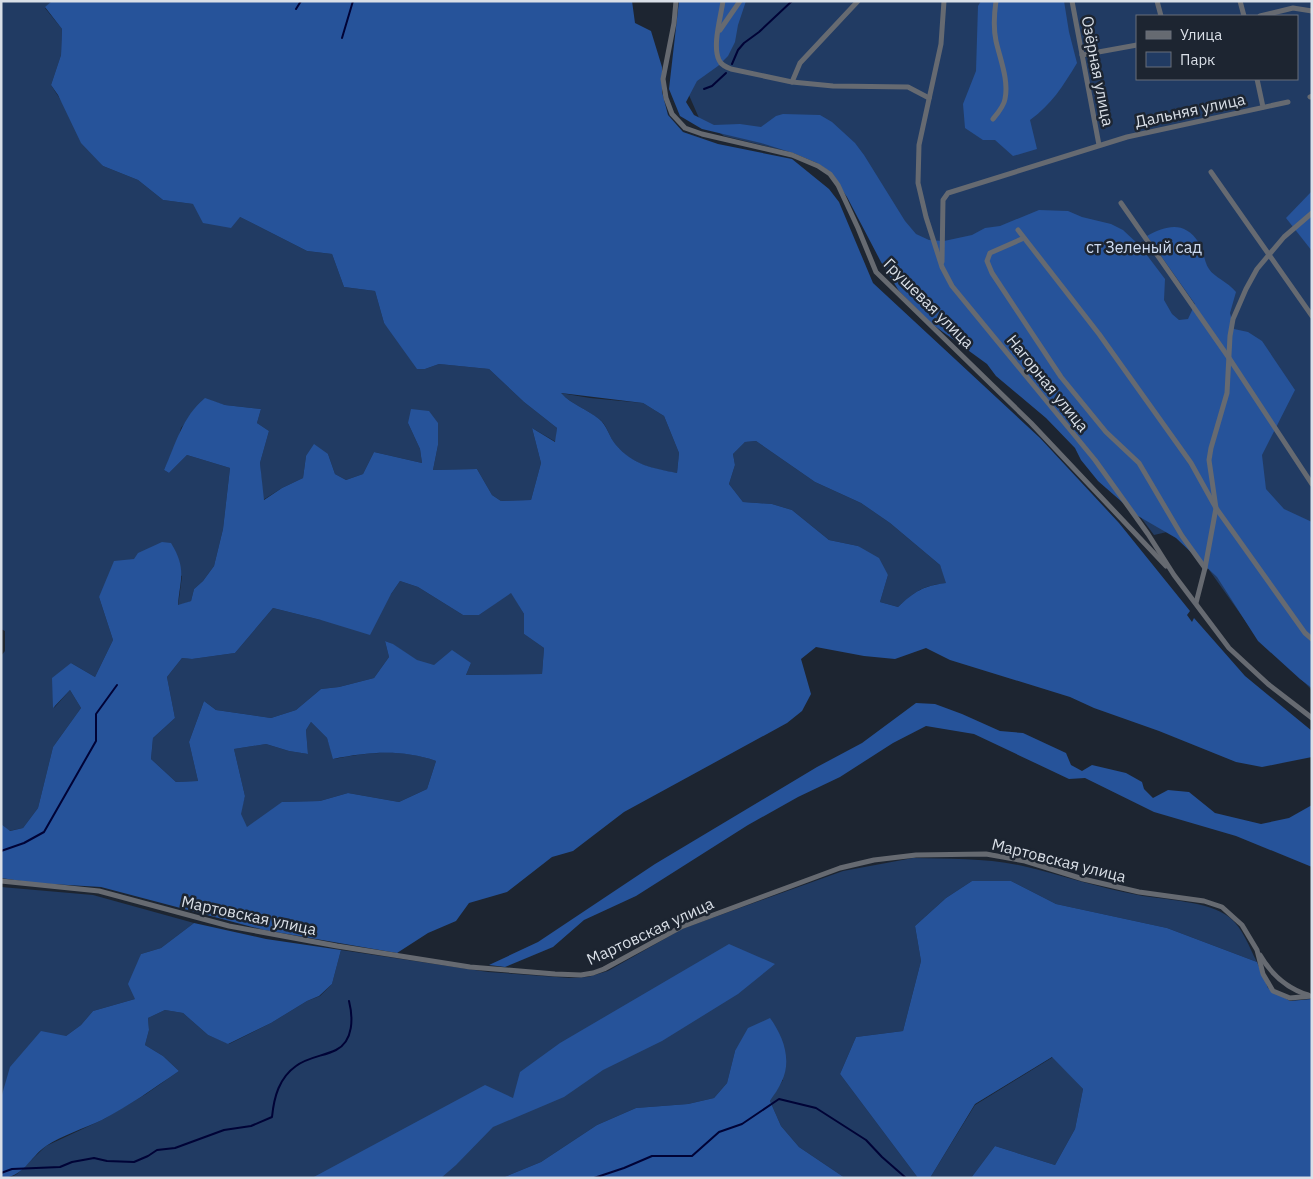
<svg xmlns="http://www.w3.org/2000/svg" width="1313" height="1179" font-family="'IBM Plex Sans',sans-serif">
	<rect width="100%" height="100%" fill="#1d2531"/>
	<!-- green -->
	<g fill="#213b63" fill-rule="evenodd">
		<polygon points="1,1 52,1 45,8 62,29 61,55 51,85 103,166 138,180 163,200 193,204 240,217 307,251 332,254 344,287 375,291 384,323 425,369 439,364 489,369 524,402 557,428 556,442 532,428 541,463 531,500 501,501 492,495 477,469 433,470 438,445 408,423 420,449 422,463 374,452 363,474 346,480 335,474 328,454 306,456 303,478 282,488 263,500 260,463 269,431 257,423 261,409 225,405 205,399 181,428 178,440 164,470 169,473 187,455 230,468 223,529 214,566 203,581 194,589 191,601 178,606 182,576 134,559 99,597 113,640 95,677 71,663 54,708 70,690 81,708 53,747 38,808 23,828 9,831 1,824 1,656 5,651 5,631 1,629"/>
		<path d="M732,1h580v689l-58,-57 -74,-104 -26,6 -88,-118 -223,-252 -119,-29 -25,-18 -25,-57zM1137,16h160v63h-160z"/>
		<path d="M560,393l30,5 53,5 21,13 15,37 -2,20c-24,-4 -45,-8 -62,-29 -6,-7 -8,-20 -16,-25 -13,-10 -27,-15 -39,-26z"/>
		<path d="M756,441l59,41 46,21 29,20 50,42 7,18c-25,3 -30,7 -49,24l-18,-5 8,-27 -30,-29 -29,-6 -37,-30 -20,-6 -29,-2 -14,-18 6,-19 -2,-11 12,-12z"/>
		<path d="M400,581l18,6 45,28h16l32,-23 13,22v20l20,14 -2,26 -76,1 5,-12c-18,1 -39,6 -55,-3 -11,-6 -19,-15 -31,-19l4,16 -15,21 -35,9 -18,2 -25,21 -25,8 -55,-8 -12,-9 -15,41 9,39 -22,1 -25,-23 2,-21 22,-20 -8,-41 15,-19 10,1 43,-6 38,-45 48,12 70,-26z"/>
		<path d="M311,722l16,16 7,21c35,-7 68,-10 102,2l-9,28 -28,13 -51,-9 -28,8 -37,1 -36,26 -7,-14 5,-18 -11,-47 32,-5 23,7 19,3 -2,-24z"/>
		<path d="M913,858c36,1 75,0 110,8 38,9 76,22 115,29 26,5 71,6 91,22 14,11 20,30 28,45l-90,-34 -111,-24 -45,-23h-39l-26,17 -31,28 6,35 -18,70 -47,6 -16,37 78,104h-73l-46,-31 -18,-21 -11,-25 13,-21 -48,-29 -8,32 -13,15 -26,6 -52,4 -39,17 -56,37 -39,16h-492l7,-4 29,-28 58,-27 42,-25 33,-23 -16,-15 -18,-11 4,-15 -1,-12 17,-8 18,3 25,22 21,9 42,-21 36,-22 13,-5 12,-12 9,-34 147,22 82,6 18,-1 20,-6 74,-42 19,-7 142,-51z"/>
		<polygon points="1,887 93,895 194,923 161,948 141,954 135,999 93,1011 81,1025 66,1036 3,1094 1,1098"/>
		<polygon points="1053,1057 1083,1089 1075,1129 1055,1165 995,1146 971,1178 930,1178 975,1105"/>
	</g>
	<!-- forest -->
	<g fill="#26539a" fill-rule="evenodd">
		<path d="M52,1h580l3,22 16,8 11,36v25l6,23 15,17 35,12 74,15 37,30 10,13 34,81 167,155 79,85 71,88 -3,4 5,7 2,-4 51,58 67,55v26l-50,10 -26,-5 -77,-31 -65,-23 -24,-11 -120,-37 -24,-12 -31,11 -31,-3 -48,-9 -15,12 10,35 -9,17 -15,12 -163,89 -51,39 -21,6 -45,35 -38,11 -13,18 -28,12 -31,20 -133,-23 -163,-43 -66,-4 -34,-5v-54l9,7 13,-3 15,-20 15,-61 28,-39 -11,-18 -17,18 -1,-30 19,-15 24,14 18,-37 -14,-43 15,-36 20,-2 4,-6 24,-11 9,1c16,26 9,36 7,62l13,-4 3,-12 9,-8 11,-15 9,-37 7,-61 -43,-13 -18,18 -5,-3c12,-26 18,-53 41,-72l20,7 36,4 -4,14 12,8 -9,32 4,37 18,-12 21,-10 3,-22 8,-12 14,10 7,20 11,6 17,-6 11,-22 48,11 -2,-14 -12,-26 3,-14 18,2 9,12v22l-5,25 44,-1 15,26 9,6 30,-1 10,-37 -9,-35 23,14 2,-14 -33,-26 -35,-33 -50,-5 -14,5h-8l-33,-46 -9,-32 -31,-4 -12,-33 -25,-3 -67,-34 -9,11 -28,-5 -10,-19 -30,-4 -25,-20 -35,-14 -22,-23 -23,-48 -7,-10 10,-30 1,-26 -17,-22zM561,393l82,10 21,13 15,37 -2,20c-25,-5 -44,-8 -61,-28 -7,-8 -9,-20 -17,-26 -12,-10 -27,-14 -38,-26zM756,441l59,41 46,21 29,20 50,42 6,18c-23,3 -31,8 -48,24l-18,-5 8,-27 -9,-17 -21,-12 -29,-6 -37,-30 -20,-6 -29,-2 -14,-18 6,-19 -2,-11 12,-12zM400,581l18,6 45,28h16l32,-22 13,21v20l20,14 -2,26 -76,1 5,-12 -19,-13 -18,15 -17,-5 -24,-16 -8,-3 4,16 -15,21 -35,9 -18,2 -25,21 -25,8 -55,-8 -12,-9 -15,41 9,39 -22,1 -25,-23 2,-21 22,-20 -8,-41 15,-19 10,1 43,-6 38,-45 48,12 49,15 21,-41zM311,722l16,16 6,21c36,-7 68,-10 103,2l-9,28 -28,13 -51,-9 -28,8 -38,1 -35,25 -6,-13 4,-18 -11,-47 32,-5 23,7 19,3 -2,-24z"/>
		<path d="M679,1h67l-8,24 -3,17 -7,14 -10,10 -21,15 -11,21 8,13 20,10 26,-1 21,3 15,-11 7,-2 37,1 12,7 23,21 9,12 41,66 11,13 13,6 15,1 28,-6 13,-7 15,-2 39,-16 29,1 14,6 29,7 12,6 17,16 25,33 -1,21 8,14 7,6 9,-1 7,-15 -48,-68c20,-11 38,-15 52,7 5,8 5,19 10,26 5,8 19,13 27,23l-6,21 4,16 14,3 14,9 33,49 -33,65 4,34 18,20 28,13v166l-12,-9 -42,-38 -41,-64 -41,-39 -38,-22 -40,-35 -17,-21 -6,-12 -29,-30 -50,-42 -9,-12 -55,-40 -33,-33 -18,-29 -34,-65 -18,-26 -12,-8 -24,-10 -32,-10 -59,-14 -22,-13 -11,-27z"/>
		<path d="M981,1h83l5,31 8,31c-14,23 -25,41 -47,57l7,29 -24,7 -18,-16h-12l-18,-12 -2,-24 13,-33 2,-65z"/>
		<polygon points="1312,191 1312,251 1286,218"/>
		<polygon points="916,703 935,704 962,714 1000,731 1023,733 1066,753 1071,765 1082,771 1092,765 1126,773 1142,782 1144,789 1153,798 1168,790 1189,792 1215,813 1261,824 1289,818 1312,805 1312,867 1236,836 1154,812 1085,778 1069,779 974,734 926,726 893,743 840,777 798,797 748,825 636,896 584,920 553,947 505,967 489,965 538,942 655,864 817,767 862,743"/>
		<polygon points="972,881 1011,881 1056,904 1167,928 1257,962 1268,988 1290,1001 1312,999 1312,1178 971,1178 995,1146 1055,1165 1075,1129 1083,1089 1052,1057 975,1104 930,1178 918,1178 840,1074 856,1037 903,1031 921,961 915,926 946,898"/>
		<path d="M194,923l72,16 75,11 -9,34 -13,12 -12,5 -36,22 -43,21 -20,-9 -25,-22 -18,-3 -17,8 1,12 -4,15 18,11 16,15c-25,17 -50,35 -77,49 -17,8 -41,16 -56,26 -16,11 -23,32 -45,32v-80l9,-31 31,-36 25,5 15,-11 12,-14 42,-12 -7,-15 13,-30 20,-6z"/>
		<polygon points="729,944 775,964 738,994 662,1041 603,1070 564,1097 493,1127 456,1165 441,1178 312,1178 485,1085 513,1098 520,1072 560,1043"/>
		<path d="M770,1018c13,18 22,41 12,63 -3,7 -8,14 -12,20l11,25 18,21 46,31h-343l39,-16 56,-37 39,-17 52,-4 26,-6 13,-15 8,-32 13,-23z"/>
	</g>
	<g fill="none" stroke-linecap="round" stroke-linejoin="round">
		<!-- stream -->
		<g stroke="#000336" stroke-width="2">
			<polyline points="296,9 301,1"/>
			<polyline points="342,38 353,1"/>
			<polyline points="732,64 738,50 744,43 759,32 792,1"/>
			<polyline points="704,89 712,86 726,73"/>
			<polyline points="1,851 24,843 44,832 96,741 96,714 117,685"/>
			<path d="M1,1173l11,-4 48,-2 12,-5 22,-4 13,3 27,1 14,-6 9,-6 18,-2 49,-18 27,-4 21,-9c2,-20 7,-39 24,-51 12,-9 28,-10 40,-16 18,-9 17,-33 13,-49"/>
			<polyline points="594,1178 624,1168 652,1156 692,1156 719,1132 742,1124 779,1099 816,1108 866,1140 882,1157 906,1178"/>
		</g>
		<!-- minor -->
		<g stroke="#666a71" stroke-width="5">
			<polyline points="676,1 674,23 663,79 666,98 672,114 685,128 702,134 792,155 818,166 830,174 838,185 858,228 876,272 1031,423 1166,566"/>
			<path d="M723,1c-2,15 -11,45 -4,59 2,5 7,7 12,9l61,13 41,4 75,1 21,11"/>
			<polyline points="944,1 941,44 919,145 918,183 926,217 942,267 952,286 1095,460 1148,534 1174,575 1229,648 1268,684 1312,718"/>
			<polyline points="1072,1 1099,145"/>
			<polyline points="1157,1 1161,16"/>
			<polyline points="1240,1 1244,16"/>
			<polyline points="1260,16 1293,8 1312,11"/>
			<polyline points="720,30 740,1"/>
			<polyline points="1082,55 1137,45"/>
			<polyline points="1257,79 1263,107"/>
			<polyline points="792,82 800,63 858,1"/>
			<polyline points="1310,97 1312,96"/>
			<path d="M993,119c5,-6 11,-13 12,-20 4,-19 -5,-40 -9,-58 -3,-14 -2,-26 0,-40"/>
			<polyline points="1211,172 1312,316"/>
			<polyline points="1121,203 1229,358 1312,484"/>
			<polyline points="1018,230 1099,334 1191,463 1216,508 1305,633 1312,639"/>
			<polyline points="1024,238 990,253 987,261 992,273 1061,377 1106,432 1139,463 1182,536 1205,568"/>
			<polyline points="942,262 943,200 948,193 1127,137 1288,102"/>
			<polyline points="1196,603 1205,568 1216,508 1209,460 1211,448 1227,393 1230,336 1233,319 1246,289 1257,269 1284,237 1312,213"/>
			<polyline points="1,881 99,891 229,926 337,946 470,967 555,974 581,975 593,973 604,969 681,927 840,868 874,860 916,855 986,854 1025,861 1083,879 1139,892 1204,901 1222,907 1242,925 1257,950 1263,974 1273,991 1290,998 1312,996"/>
			<path d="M1260,955c11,19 26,33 48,40"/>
		</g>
	</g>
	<g text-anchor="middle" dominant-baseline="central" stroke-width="5" stroke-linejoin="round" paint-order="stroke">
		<!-- street labels -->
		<g font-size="16" fill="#d9dfe7" stroke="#1d2531">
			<text transform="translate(1098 71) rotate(79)">Озёрная улица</text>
			<text transform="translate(1190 110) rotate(-12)">Дальняя улица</text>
			<text transform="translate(929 303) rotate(45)">Грушевая улица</text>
			<text transform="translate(1048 383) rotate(51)">Нагорная улица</text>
			<text transform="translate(1059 860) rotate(14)">Мартовская улица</text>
			<text transform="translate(249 915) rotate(12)">Мартовская улица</text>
			<text transform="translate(650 931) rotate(-25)">Мартовская улица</text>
		</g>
		<!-- park labels -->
		<g font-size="16" fill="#cfdcf1" stroke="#1d2531">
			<text x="1144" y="247">ст Зеленый сад</text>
		</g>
	</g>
	<!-- border -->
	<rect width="1313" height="1179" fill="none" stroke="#d9dfe7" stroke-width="5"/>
	<!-- legend -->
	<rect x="1136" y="15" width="162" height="65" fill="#1d2531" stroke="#686f7a"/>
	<rect x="1146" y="31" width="25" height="8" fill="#666a71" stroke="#686f7a"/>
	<text x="1180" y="40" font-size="15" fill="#d9dfe7">Улица</text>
	<rect x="1146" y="52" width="25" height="15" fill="#213b63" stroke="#686f7a"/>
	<text x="1180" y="65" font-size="15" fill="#d9dfe7">Парк</text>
</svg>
